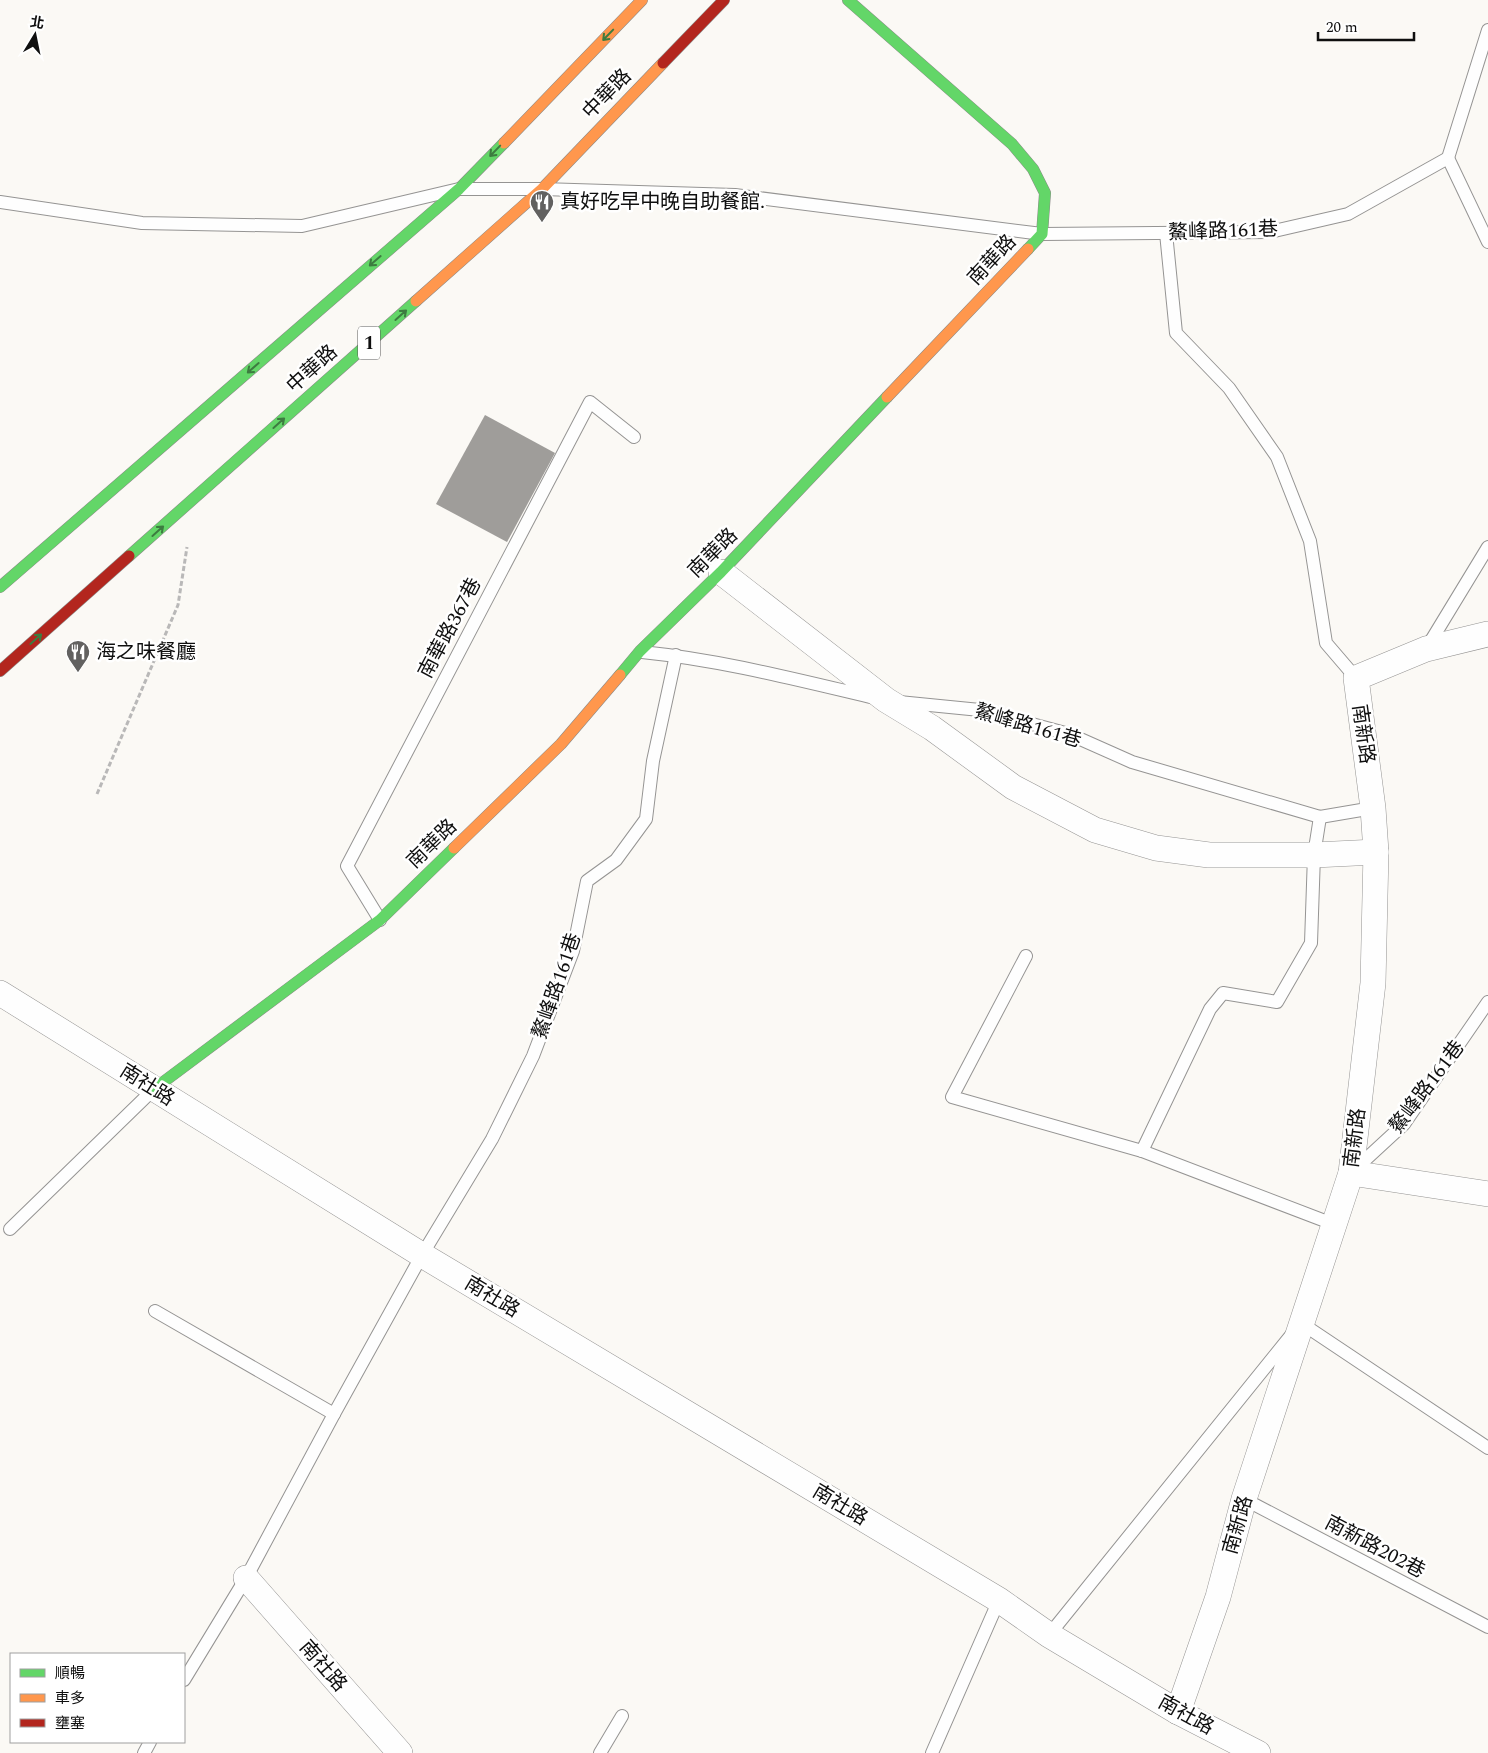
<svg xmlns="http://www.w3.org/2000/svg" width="1488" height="1753" font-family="Spectral,'Noto Sans TC',serif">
	<rect width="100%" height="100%" fill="#fbf9f5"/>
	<!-- building -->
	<polygon fill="#9f9d9a" points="485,415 555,453 507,542 436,504"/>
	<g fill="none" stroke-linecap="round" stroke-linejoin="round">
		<!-- lane casing -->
		<g stroke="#959493" stroke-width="14">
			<g id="lane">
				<polyline points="1448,158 1488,242"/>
				<polyline points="0,202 142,223 302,226 459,189 542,189 735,195 1042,234 1270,232 1348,214 1448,158 1488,30"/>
				<polyline points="1166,233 1176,333 1229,388 1277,457 1310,541 1326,643 1356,678"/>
				<polyline points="1426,649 1488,547"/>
				<path d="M642,652c79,8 156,28 233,46"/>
				<polyline points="899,702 980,710 1069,734 1132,762 1320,817 1373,808"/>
				<polyline points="380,920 347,866 590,402 634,437"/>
				<polyline points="1026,956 952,1097 1142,1151 1333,1224"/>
				<polyline points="1142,1151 1210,1009 1223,993 1277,1002 1311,943 1314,855 1320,817"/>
				<polyline points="1353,1171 1404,1124 1488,1002"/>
				<polyline points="10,1229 154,1089"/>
				<polyline points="155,1311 334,1414"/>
				<polyline points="1244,1499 1488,1627"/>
				<polyline points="1049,1635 1301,1323 1488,1448"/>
				<polyline points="184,1680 246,1578 334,1414 422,1255 492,1139 533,1056 573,951 587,881 616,860 646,819 653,761 676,655"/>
				<polyline points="144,1753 150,1742"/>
				<polyline points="600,1753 622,1716"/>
				<polyline points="932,1753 999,1600"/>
			</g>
		</g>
		<!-- street casing -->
		<g stroke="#959493" stroke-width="26">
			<g id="street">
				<polyline points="721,572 886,700 932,728 1013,787 1095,830 1156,848 1209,855 1314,855 1376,852"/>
				<polyline points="0,993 422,1255 999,1600 1049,1635 1178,1712 1258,1753"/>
				<polyline points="1351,1173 1488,1194"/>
				<polyline points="246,1578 400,1753"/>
				<polyline points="1178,1712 1218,1597 1244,1499 1351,1173 1373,983 1376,852 1373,808 1356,678 1426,649 1488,634"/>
			</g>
		</g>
		<!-- fast casing -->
		<g stroke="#8c8b89" stroke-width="12">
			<g id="fast">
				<polyline points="848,0 1012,144 1033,169 1045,193 1042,234 1028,249"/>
				<polyline points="129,556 416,301"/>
				<polyline points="0,587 459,189 504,143"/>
				<polyline points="620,675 640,651 721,572 887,397"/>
				<polyline points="154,1089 380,920 454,848"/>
			</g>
		</g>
		<!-- slow casing -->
		<g stroke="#8c8b89" stroke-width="12">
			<g id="slow">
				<polyline points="504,143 642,0"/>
				<polyline points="416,301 542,189 663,63"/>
				<polyline points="887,397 1028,249"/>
				<polyline points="454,848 561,744 620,675"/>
			</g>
		</g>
		<!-- jam casing -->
		<g stroke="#8c8b89" stroke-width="12">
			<g id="jam">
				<polyline points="663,63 724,0"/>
				<polyline points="0,671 129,556"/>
			</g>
		</g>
		<!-- path -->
		<polyline stroke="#b9b8b8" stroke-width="3" stroke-dasharray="5 2.5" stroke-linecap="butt" points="97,794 178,605 187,547"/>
		<!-- lane -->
		<use href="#lane" stroke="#fefefe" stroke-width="12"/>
		<!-- street -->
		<use href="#street" stroke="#fefefe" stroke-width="25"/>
		<!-- fast -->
		<use href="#fast" stroke="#63d668" stroke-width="11"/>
		<!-- slow -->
		<use href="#slow" stroke="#ff974d" stroke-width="11"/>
		<!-- jam -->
		<use href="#jam" stroke="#b3261e" stroke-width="11"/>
	</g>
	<!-- one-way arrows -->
	<defs><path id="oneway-shaft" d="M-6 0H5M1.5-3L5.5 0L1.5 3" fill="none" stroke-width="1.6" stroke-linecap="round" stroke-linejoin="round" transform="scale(1.25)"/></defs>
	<g stroke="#3d7c40">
		<use href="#oneway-shaft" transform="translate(608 35) rotate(134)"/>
		<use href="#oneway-shaft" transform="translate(495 151) rotate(134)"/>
		<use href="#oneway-shaft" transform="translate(375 261) rotate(139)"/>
		<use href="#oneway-shaft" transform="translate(401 315) rotate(-42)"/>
		<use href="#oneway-shaft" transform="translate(253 368) rotate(139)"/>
		<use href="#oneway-shaft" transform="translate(279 423) rotate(-42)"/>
		<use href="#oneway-shaft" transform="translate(158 531) rotate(-42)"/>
		<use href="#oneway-shaft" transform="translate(36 639) rotate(-42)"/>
	</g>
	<!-- icons -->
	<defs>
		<g id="restaurant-pin" transform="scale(1.25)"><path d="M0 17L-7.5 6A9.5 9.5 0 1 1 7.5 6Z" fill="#626160" stroke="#fff"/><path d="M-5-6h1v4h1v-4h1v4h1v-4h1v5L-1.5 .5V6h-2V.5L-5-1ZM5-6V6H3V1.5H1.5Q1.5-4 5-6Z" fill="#fff"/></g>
	</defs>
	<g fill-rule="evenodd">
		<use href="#restaurant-pin" x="542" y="202"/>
		<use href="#restaurant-pin" x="78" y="652"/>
	</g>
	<g text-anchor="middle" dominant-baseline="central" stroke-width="5" stroke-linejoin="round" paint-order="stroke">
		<!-- shield labels -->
		<rect fill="#fff" stroke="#575757" stroke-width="1" x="358" y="326.5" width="22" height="33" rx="4"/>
		<g font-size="19" font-weight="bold" fill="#0f0f0f">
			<text x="369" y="343">1</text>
		</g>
		<!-- street labels -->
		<g font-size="20" fill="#0f0f0f" stroke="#fff">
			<text transform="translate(607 94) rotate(-46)">中華路</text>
			<text transform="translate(1223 231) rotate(-2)">鰲峰路161巷</text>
			<text transform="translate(992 260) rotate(-47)">南華路</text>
			<text transform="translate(312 369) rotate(-42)">中華路</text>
			<text transform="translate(713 553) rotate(-45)">南華路</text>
			<text transform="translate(450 628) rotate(-62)">南華路367巷</text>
			<text transform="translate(1028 726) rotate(16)">鰲峰路161巷</text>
			<text transform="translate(1363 734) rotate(82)">南新路</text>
			<text transform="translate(432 844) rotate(-44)">南華路</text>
			<text transform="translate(557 986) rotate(-71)">鰲峰路161巷</text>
			<text transform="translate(147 1085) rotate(32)">南社路</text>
			<text transform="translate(1427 1087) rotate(-53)">鰲峰路161巷</text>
			<text transform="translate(1355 1138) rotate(-83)">南新路</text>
			<text transform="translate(492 1297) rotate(31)">南社路</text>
			<text transform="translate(840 1505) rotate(31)">南社路</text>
			<text transform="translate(1238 1525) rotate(-74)">南新路</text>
			<text transform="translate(1375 1547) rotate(28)">南新路202巷</text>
			<text transform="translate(323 1666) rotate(49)">南社路</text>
			<text transform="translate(1186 1715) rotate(29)">南社路</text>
		</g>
		<!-- poi labels -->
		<g font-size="20" fill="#0f0f0f" stroke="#fff" text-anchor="start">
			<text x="560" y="202">真好吃早中晚自助餐館.</text>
			<text x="96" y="652">海之味餐廳</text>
		</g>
	</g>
	<!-- legend -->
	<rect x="10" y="1653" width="175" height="90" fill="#ffffff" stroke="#9f9f9f"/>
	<rect x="20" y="1669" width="25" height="8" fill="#63d668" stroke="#9f9f9f"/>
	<text x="55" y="1678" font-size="15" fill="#0f0f0f">順暢</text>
	<rect x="20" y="1694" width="25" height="8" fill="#ff974d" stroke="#9f9f9f"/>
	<text x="55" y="1703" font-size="15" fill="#0f0f0f">車多</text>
	<rect x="20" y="1719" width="25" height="8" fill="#b3261e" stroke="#9f9f9f"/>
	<text x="55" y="1728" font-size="15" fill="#0f0f0f">壅塞</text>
	<!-- north arrow -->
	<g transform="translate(35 35) rotate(10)" stroke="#ffffff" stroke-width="4" paint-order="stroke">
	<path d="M0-4L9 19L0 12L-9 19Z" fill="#0f0f0f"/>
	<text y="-8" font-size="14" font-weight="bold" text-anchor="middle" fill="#0f0f0f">北</text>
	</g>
	<!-- scale -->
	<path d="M1318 32v8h96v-8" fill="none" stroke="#0f0f0f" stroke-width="2.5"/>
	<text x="1326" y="32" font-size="15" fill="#0f0f0f" stroke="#ffffff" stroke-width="4" paint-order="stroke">20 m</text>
</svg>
